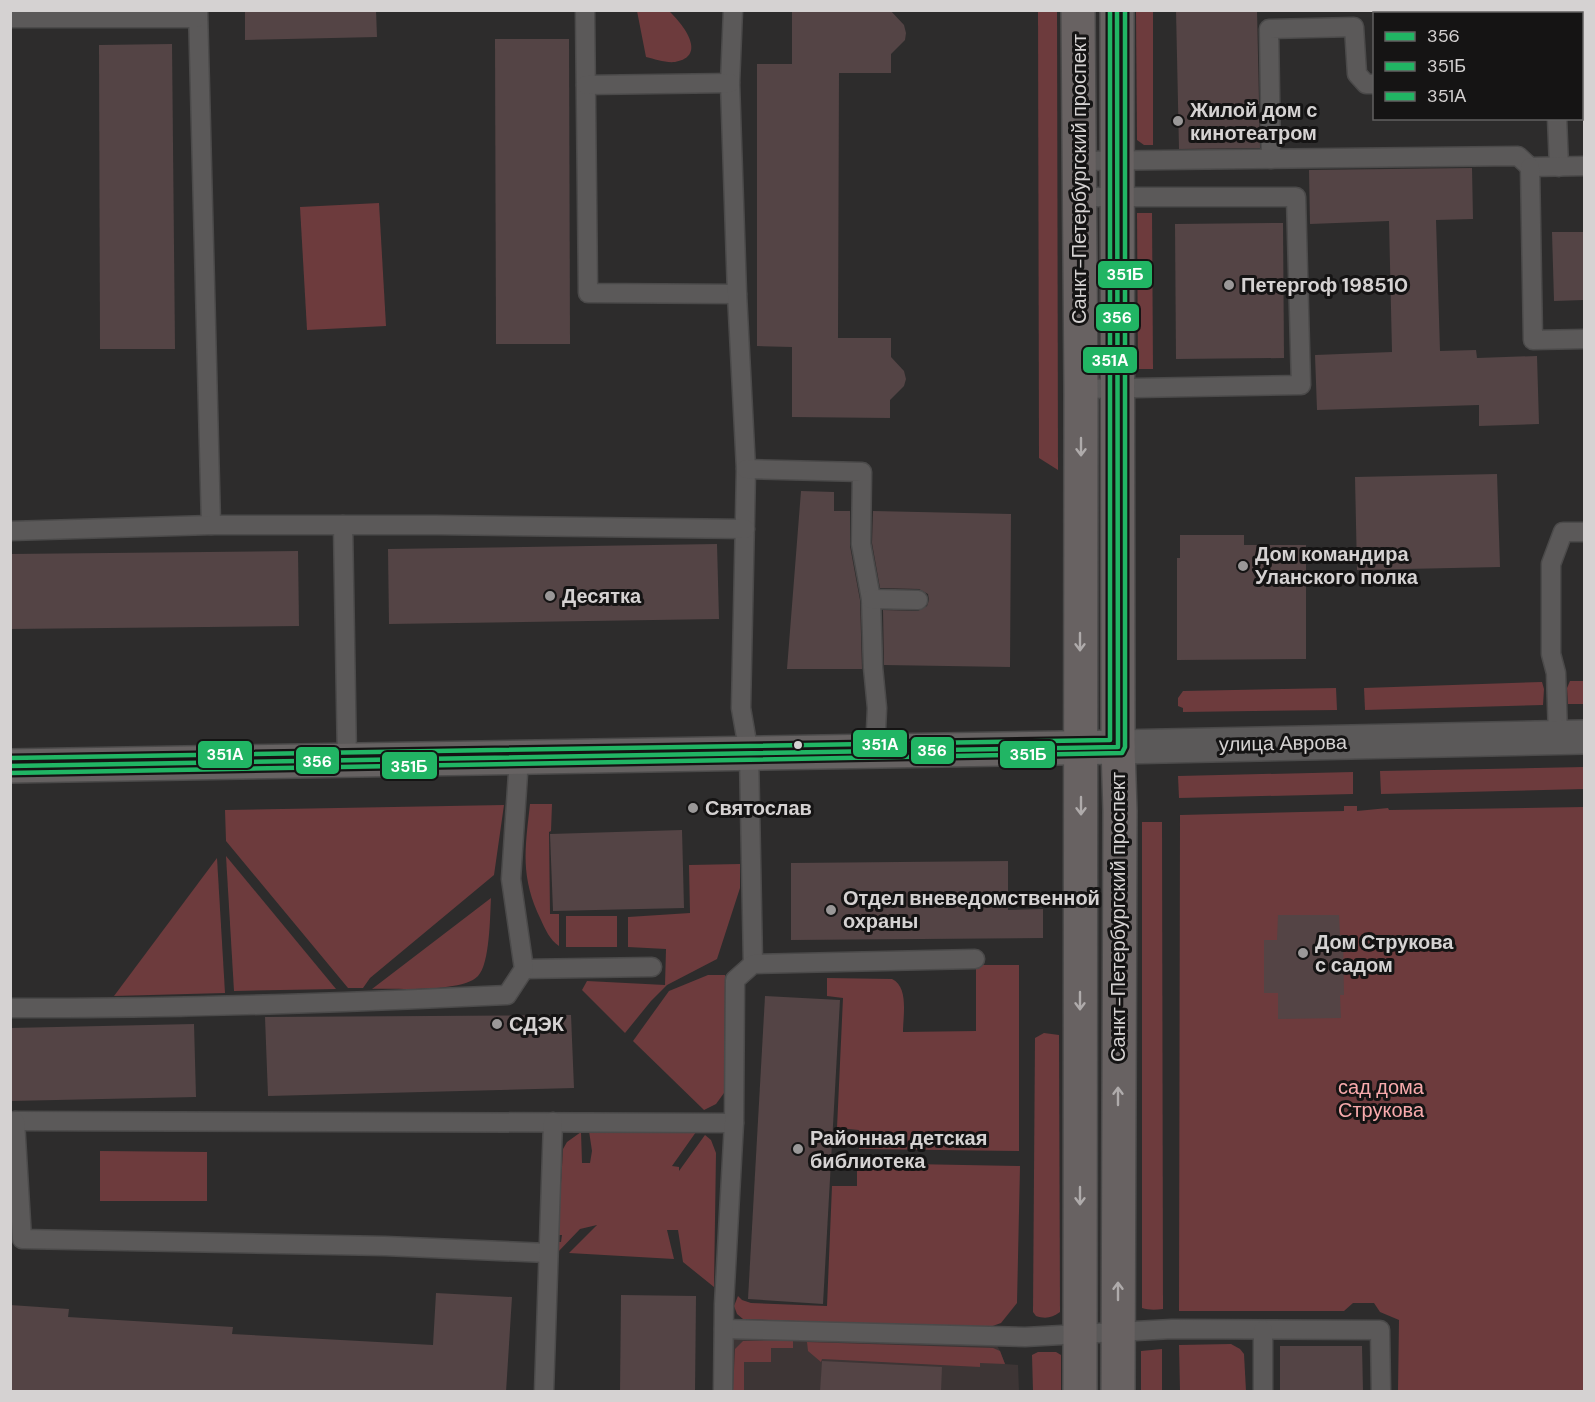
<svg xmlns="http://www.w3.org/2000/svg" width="1595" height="1402" font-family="'DM Sans',sans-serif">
	<rect width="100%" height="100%" fill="#2d2c2c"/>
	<!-- built -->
	<polygon fill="#3d3535" points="714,1319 743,1319 987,1328 1000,1351 1005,1364 1018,1365 1019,1391 713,1392"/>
	<!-- green -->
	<g fill="#6d3b3d">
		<path d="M637,11h32c13,12 40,45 6,51 -10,1 -20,-3 -29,-5z"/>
		<polygon points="1038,11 1057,11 1058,470 1039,458"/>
		<polygon points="1136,11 1153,11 1153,145 1144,145 1137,140"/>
		<polygon points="379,203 386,326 307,330 300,207"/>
		<polygon points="1137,213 1152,213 1153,369 1138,369"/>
		<polygon points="1570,681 1584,681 1584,704 1568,704 1567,688"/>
		<polygon points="1542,682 1544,689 1543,705 1365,710 1364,688"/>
		<polygon points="1336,688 1337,710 1183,712 1183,708 1178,706 1178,698 1183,691"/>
		<polygon points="1584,767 1584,789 1381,794 1380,771"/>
		<polygon points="1353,772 1353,794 1179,798 1178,776"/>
		<path d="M530,804h22l-1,27 -2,1 1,82h9v32c-9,-6 -14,-17 -18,-26 -21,-43 -16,-71 -11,-116z"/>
		<polygon points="504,805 494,875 370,978 363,988 348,988 226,841 225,810"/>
		<polygon points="1344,806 1357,806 1357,811 1388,808 1389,810 1584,807 1584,1391 1398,1391 1399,1320 1380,1312 1374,1303 1353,1303 1344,1311 1179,1311 1180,815 1344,811"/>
		<path d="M1142,822h20l1,487c-8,1 -15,1 -21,-1z"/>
		<polygon points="226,856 336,989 234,991"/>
		<polygon points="217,858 225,993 114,996"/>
		<polygon points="740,864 740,888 717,959 667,985 651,1001 625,1033 582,990 587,981 665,985 666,949 628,947 628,917 690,913 689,865"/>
		<path d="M491,898c-1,18 -1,66 -13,78 -16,17 -82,12 -106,13z"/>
		<rect x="566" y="916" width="51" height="31"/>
		<path d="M976,965h43v186l-160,-2v-19l-22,-2 6,-130 -16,-2v-18l65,1c17,8 11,37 11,53l73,-1z"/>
		<polygon points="708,975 725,975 724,1093 716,1104 704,1110 633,1041 669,991"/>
		<path d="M1044,1033l15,2 1,277c-8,6 -15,7 -24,4l-3,-4 2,-274z"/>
		<polygon points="589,1131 696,1132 672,1166 679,1167 679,1171 705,1135 711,1140 716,1153 714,1287 683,1262 678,1230 667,1230 674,1259 569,1253 597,1225 580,1229 557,1253 557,1242 561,1242 562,1235 558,1235 563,1149 567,1142 581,1132 582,1163 590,1163 592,1151"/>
		<polygon points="100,1151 207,1152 207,1201 100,1201"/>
		<polygon points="857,1163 1020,1166 1017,1303 1001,1323 987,1328 743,1319 737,1314 734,1306 738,1296 742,1300 751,1303 827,1306 832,1186 857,1186"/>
		<polygon points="793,1340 793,1348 771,1348 771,1362 744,1362 744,1391 733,1391 735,1349 743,1341"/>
		<polygon points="807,1342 993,1348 1000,1351 1005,1364 980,1363 980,1367 822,1359 821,1362 808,1351"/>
		<polygon points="1231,1344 1240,1349 1244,1354 1246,1391 1180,1391 1179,1345"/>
		<polygon points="1162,1349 1162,1391 1141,1391 1141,1351"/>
		<polygon points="1038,1352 1056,1352 1061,1355 1061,1391 1033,1391 1032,1355"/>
	</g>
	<!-- building -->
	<g fill="#544445">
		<polygon points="245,10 376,10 377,37 245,40"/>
		<polygon points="792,10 890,10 904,25 906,33 905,40 891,54 891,73 839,73 838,338 891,338 891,357 904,371 906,379 904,386 890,400 890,418 792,417 792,347 757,346 757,64 792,64"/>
		<polygon points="1176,10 1257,10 1260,148 1179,149"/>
		<polygon points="495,39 569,39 570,344 496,344"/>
		<polygon points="172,44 175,349 100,349 99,45"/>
		<polygon points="1472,168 1473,219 1436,220 1440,351 1476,350 1477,358 1537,356 1539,424 1479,426 1479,405 1317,410 1315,355 1392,352 1389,221 1310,224 1309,170"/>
		<polygon points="1283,223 1284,358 1176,359 1175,224"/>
		<polygon points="1552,232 1584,232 1584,300 1554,301"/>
		<polygon points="1497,474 1500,567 1357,570 1355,477"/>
		<polygon points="801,491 834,492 834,511 850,511 850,546 860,600 862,669 787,669"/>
		<polygon points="873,511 1011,514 1010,667 884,665 883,610 918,611 927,606 929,600 928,594 919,589 880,588 872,543"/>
		<polygon points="1180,535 1244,535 1244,545 1306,545 1306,659 1177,660 1177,558 1180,558"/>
		<polygon points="717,544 719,619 389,624 388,549"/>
		<polygon points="298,551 299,626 10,629 10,554"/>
		<polygon points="682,830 684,908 553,911 550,834"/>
		<polygon points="1008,861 1008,910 1043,909 1043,938 791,940 791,863"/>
		<polygon points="1278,915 1339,915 1340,935 1343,935 1344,995 1340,995 1341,1018 1278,1019 1278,993 1264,993 1264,940 1277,940"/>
		<polygon points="765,996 840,1000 823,1304 748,1299"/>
		<polygon points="571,1015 574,1088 268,1096 265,1017"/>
		<polygon points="194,1024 196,1097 10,1101 10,1028"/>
		<polygon points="436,1293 512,1297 506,1392 10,1392 10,1305 69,1309 68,1317 233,1327 232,1334 433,1345"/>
		<polygon points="621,1295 696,1296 695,1392 620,1392"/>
		<polygon points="1280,1346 1362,1346 1363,1392 1280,1392"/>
		<polygon points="822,1361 942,1367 941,1392 820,1392"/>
	</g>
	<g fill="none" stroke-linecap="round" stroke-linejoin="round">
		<!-- lane casing -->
		<g stroke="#4b4a4a" stroke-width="21">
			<g id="lane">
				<polyline points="198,10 211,525"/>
				<polyline points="585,10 588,293 737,294"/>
				<polyline points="733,10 730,83 737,294 746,469 741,708 749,754 753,964"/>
				<polyline points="10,18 197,18"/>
				<polyline points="586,85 730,83"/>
				<polyline points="1557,118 1559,167"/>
				<polyline points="1271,159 1269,29 1354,27 1357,74 1366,84 1374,84"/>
				<polyline points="1079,161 1518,156 1530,167 1584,166"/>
				<polyline points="1530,167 1533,340 1584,339"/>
				<polyline points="1079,197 1296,197 1301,385 1081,389"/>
				<polyline points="746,469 862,472 861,544 871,599 873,667 877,708 875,752"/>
				<polyline points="343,525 347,760"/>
				<polyline points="10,531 211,525 437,525 745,529"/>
				<polyline points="871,599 918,600"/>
				<polyline points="1558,737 1556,673 1551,654 1551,564 1563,532 1584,532"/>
				<polyline points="524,969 652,967"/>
				<path d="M10,1008c166,1 332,-5 497,-13l17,-26 -13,-90 8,-121"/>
				<polyline points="15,1121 734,1123"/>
				<polyline points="10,1122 15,1121 22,1239 385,1246 548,1253"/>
				<polyline points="724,1329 1025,1337 1172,1329 1380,1330 1381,1392"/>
				<polyline points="1263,1330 1263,1392"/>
				<polyline points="544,1392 553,1122"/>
				<polyline points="723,1392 724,1304 734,1123 735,980 753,964 975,959"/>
			</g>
		</g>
		<!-- street casing -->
		<g stroke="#4b4a4a" stroke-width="36">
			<polyline id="street" points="1118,747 1584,737"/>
		</g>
		<!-- secondary casing -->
		<g stroke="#4b4a4a" stroke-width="36">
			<polyline id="secondary" points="10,766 1118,747"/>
		</g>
		<!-- primary casing -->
		<g stroke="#4b4a4a" stroke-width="36">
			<g id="primary">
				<polyline points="1078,10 1081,389 1080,1392"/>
				<polyline points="1117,10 1118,747 1120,811 1118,1392"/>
			</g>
		</g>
		<!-- lane -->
		<use href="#lane" stroke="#5b5959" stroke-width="18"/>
		<!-- street -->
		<use href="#street" stroke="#5b5959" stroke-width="33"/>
		<!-- secondary -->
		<use href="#secondary" stroke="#666262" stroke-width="33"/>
		<!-- primary -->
		<use href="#primary" stroke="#686262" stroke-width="33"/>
		<!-- bus-1 casing -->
		<g stroke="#151414" stroke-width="9">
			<polyline id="bus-1" points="10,766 1118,747 1117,10"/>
		</g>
		<!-- bus-2 casing -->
		<g stroke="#151414" stroke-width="9">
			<polyline id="bus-2" points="10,773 1122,753 1125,747 1125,10"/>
		</g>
		<!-- bus-3 casing -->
		<g stroke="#151414" stroke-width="9">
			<polyline id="bus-3" points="10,758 1110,740 1110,10"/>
		</g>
		<!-- bus-1 -->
		<use href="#bus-1" stroke="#21b564" stroke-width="4.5"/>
		<!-- bus-2 -->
		<use href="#bus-2" stroke="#21b564" stroke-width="4.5"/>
		<!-- bus-3 -->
		<use href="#bus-3" stroke="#21b564" stroke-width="4.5"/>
	</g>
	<!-- one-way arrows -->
	<defs><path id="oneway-shaft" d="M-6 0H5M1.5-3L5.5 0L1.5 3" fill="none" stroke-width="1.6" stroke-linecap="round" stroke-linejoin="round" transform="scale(1.5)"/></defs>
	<g stroke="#afabab">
		<use href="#oneway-shaft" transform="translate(1081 447) rotate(90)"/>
		<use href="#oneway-shaft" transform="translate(1080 642) rotate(90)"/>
		<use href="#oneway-shaft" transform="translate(1081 806) rotate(90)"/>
		<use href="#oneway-shaft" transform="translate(1080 1001) rotate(90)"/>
		<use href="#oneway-shaft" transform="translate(1118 1096) rotate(-90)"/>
		<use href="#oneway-shaft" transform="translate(1080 1196) rotate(90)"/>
		<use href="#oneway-shaft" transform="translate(1118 1291) rotate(-90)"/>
	</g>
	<!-- markers -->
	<g fill="#9a9898" stroke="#151414" stroke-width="2">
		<circle cx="1178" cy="121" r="6"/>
		<circle cx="1229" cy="285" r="6"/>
		<circle cx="1243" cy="566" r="6"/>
		<circle cx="550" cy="596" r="6"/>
		<circle cx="693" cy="808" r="6"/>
		<circle cx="831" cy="910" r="6"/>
		<circle cx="1303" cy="953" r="6"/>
		<circle cx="497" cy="1024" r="6"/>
		<circle cx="798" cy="1149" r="6"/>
	</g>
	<circle fill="#d5d2d2" stroke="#151414" stroke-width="2" cx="798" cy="745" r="5"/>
	<g text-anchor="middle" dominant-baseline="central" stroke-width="6" stroke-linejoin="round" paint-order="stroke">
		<!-- poi labels -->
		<g font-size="20" font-weight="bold" fill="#d5d2d2" stroke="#151414" text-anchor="start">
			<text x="1190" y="110">Жилой дом с<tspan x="1190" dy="23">кинотеатром</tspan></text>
			<text x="1241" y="285">Петергоф 198510</text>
			<text x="1255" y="554">Дом командира<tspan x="1255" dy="23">Уланского полка</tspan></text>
			<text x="562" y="596">Десятка</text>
			<text x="705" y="808">Святослав</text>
			<text x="843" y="898">Отдел вневедомственной<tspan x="843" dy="23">охраны</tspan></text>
			<text x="1315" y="942">Дом Струкова<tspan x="1315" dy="23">с садом</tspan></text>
			<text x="509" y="1024">СДЭК</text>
			<text x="810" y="1138">Районная детская<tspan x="810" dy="23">библиотека</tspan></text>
		</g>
		<!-- street labels -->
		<g font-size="20" fill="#d5d2d2" stroke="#151414">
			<text transform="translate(1079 179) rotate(-90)">Санкт-Петербургский проспект</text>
			<text transform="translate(1283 743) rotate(-1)">улица Аврова</text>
			<text transform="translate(1118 917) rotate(-90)">Санкт-Петербургский проспект</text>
		</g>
		<!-- park labels -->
		<g font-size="20" fill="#f8aaac" stroke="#151414">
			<text x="1381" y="1087">сад дома<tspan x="1381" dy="23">Струкова</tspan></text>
		</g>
	</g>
	<g stroke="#151414" stroke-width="2">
		<rect x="1097" y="260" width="56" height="29" rx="6" fill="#21b564"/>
		<rect x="1095" y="303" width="45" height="29" rx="6" fill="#21b564"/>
		<rect x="1082" y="346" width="56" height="28" rx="6" fill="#21b564"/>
		<rect x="852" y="729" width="56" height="29" rx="6" fill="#21b564"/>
		<rect x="910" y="736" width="45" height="29" rx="6" fill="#21b564"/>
		<rect x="197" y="740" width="56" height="29" rx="6" fill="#21b564"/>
		<rect x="999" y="740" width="57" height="29" rx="6" fill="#21b564"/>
		<rect x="295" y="746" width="45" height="29" rx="6" fill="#21b564"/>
		<rect x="381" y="751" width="57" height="29" rx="6" fill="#21b564"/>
	</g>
	<g font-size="16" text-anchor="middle" font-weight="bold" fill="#fff">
		<text x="1125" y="280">351Б</text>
		<text x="1117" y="323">356</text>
		<text x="1110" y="366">351А</text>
		<text x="880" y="750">351А</text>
		<text x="932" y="756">356</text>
		<text x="225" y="760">351А</text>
		<text x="1028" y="760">351Б</text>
		<text x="317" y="767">356</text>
		<text x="409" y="772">351Б</text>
	</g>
	<!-- border -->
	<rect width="1595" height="1402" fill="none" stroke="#d5d2d2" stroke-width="24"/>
	<!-- legend -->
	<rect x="1373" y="12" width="210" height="108" fill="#151414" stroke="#626060" stroke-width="1.5"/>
	<rect x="1385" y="32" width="30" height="9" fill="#21b564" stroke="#626060" stroke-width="1.5"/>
	<text x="1427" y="42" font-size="18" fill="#d5d2d2">356</text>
	<rect x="1385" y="62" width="30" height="9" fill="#21b564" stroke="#626060" stroke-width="1.5"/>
	<text x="1427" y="72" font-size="18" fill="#d5d2d2">351Б</text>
	<rect x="1385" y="92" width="30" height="9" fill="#21b564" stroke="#626060" stroke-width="1.5"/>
	<text x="1427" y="102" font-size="18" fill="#d5d2d2">351А</text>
</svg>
